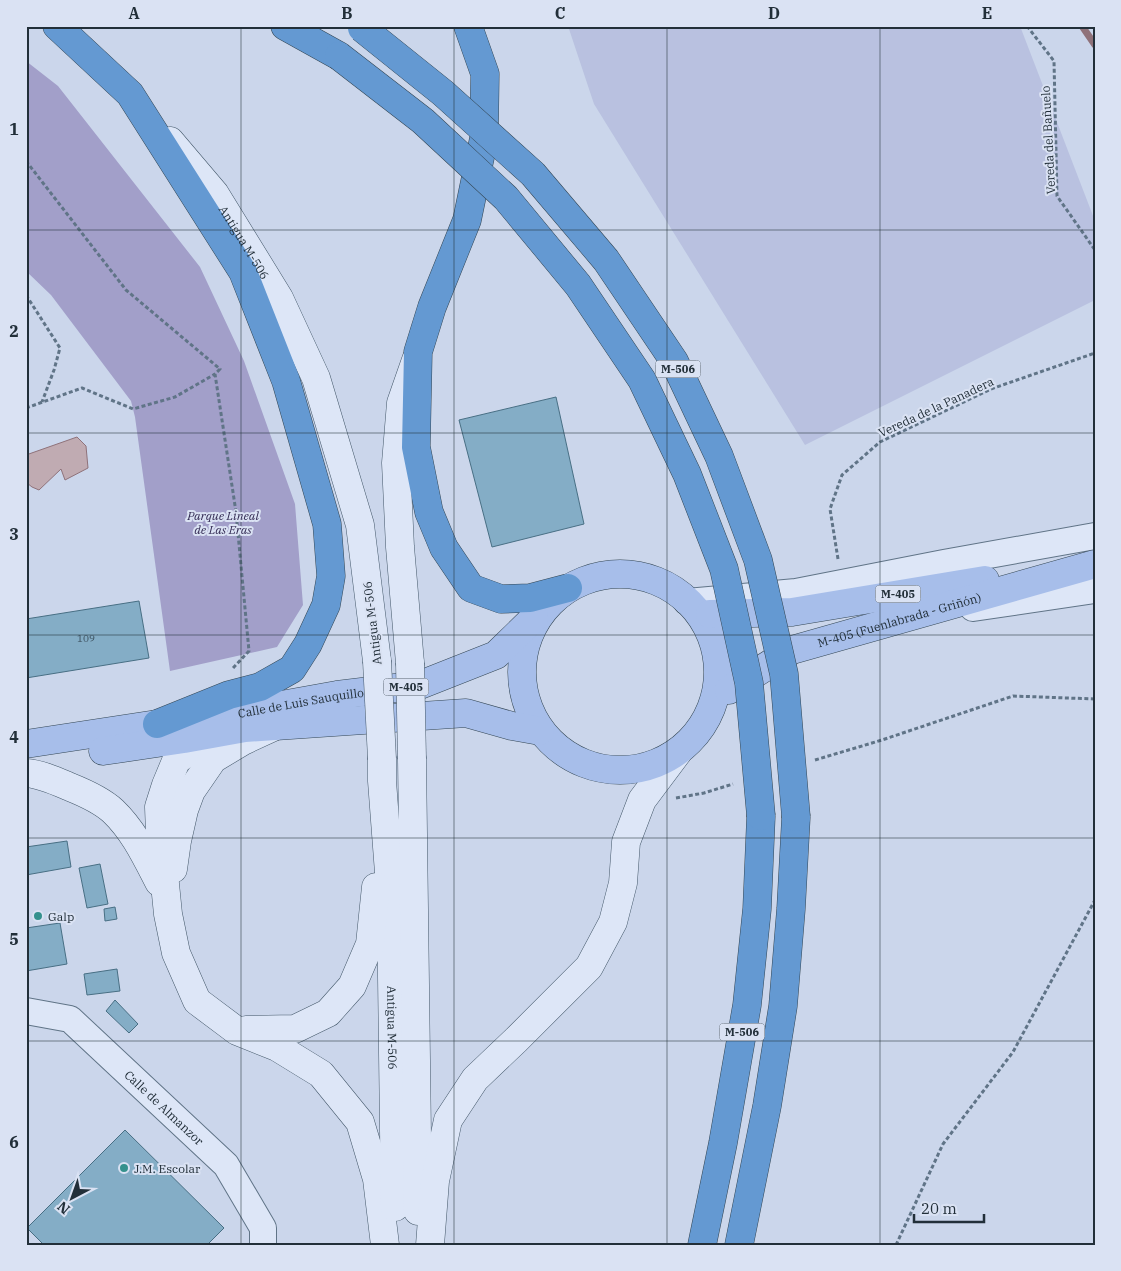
<svg xmlns="http://www.w3.org/2000/svg" width="1121" height="1271" font-family="'IBM Plex Serif',serif">
	<rect width="100%" height="100%" fill="#cbd6eb"/>
	<!-- farmland -->
	<polygon fill="#b9c1e0" points="568,26 1020,26 1095,221 1095,300 805,445 594,104"/>
	<!-- green -->
	<polygon fill="#a29fc9" points="26,61 58,86 200,267 244,361 295,504 303,605 277,647 170,671 135,417 131,401 51,295 26,271"/>
	<!-- water -->
	<polygon fill="#c0abb2" stroke="#8f727a" points="77,437 86,446 88,468 65,480 61,469 39,490 32,487 27,483 26,455"/>
	<g fill="none" stroke-linecap="round" stroke-linejoin="round">
		<!-- stream -->
		<polyline stroke="#8f727a" stroke-width="7" points="1082,26 1095,45"/>
	</g>
	<!-- building -->
	<g fill="#84adc6" stroke="#486f84">
		<polygon points="556,397 584,524 492,547 459,420"/>
		<polygon points="139,601 149,658 26,678 26,619"/>
		<polygon points="67,841 71,867 26,875 26,847"/>
		<polygon points="100,864 108,904 87,908 79,868"/>
		<polygon points="115,907 117,919 105,921 104,909"/>
		<polygon points="60,923 67,964 26,971 26,928"/>
		<polygon points="117,969 120,991 87,995 84,974"/>
		<polygon points="115,1000 138,1024 129,1033 106,1011"/>
		<polygon points="125,1130 224,1228 207,1245 44,1245 27,1228"/>
	</g>
	<g fill="none" stroke-linecap="round" stroke-linejoin="round">
		<!-- street casing -->
		<g stroke="#607487" stroke-width="28">
			<g id="street">
				<polyline points="687,602 796,592 944,563 1095,536"/>
				<polyline points="973,608 1095,590"/>
				<path id="s1" d="M26,1011l44,8 156,146 37,63v17"/>
			</g>
		</g>
		<!-- secondary casing -->
		<g stroke="#435769" stroke-width="29">
			<g id="secondary">
				<path id="s2" d="M170,141l45,53 64,104 37,80 44,147 17,136"/>
				<polyline points="410,663 400,547 396,463 401,403 416,360"/>
				<polyline points="215,730 176,761 166,785 159,807 160,834 168,914 176,953 197,1001 237,1031 277,1047 321,1074 360,1122 377,1179 385,1245"/>
				<path id="s3" d="M382,759v22l9,118 4,308"/>
				<polyline points="412,759 418,1211"/>
				<path d="M26,773c15,1 30,8 44,14 15,6 31,13 43,24 21,20 33,46 46,71"/>
				<polyline points="173,869 177,841 184,810 191,791 213,759 243,741 273,727"/>
				<polyline points="246,1030 295,1029 328,1013 352,986 370,944 376,887"/>
				<polyline points="430,1245 435,1181 448,1120 475,1079 516,1040 589,967 613,922 623,883 626,842 642,800 678,752"/>
			</g>
		</g>
		<!-- primary casing -->
		<g stroke="#344755" stroke-width="29">
			<g id="primary">
				<circle cx="620" cy="672" r="98"/>
				<polyline points="710,614 792,612 985,580"/>
				<path id="s4" d="M729,690l63,-40 303,-86"/>
				<path id="s5" d="M26,744l131,-20 81,-11 99,-18 83,-10 76,-30 38,-37"/>
				<polyline points="103,751 184,739 245,728 466,713 512,726 540,731"/>
			</g>
		</g>
		<!-- highway casing -->
		<g stroke="#344755" stroke-width="29">
			<g id="highway">
				<polyline points="57,26 130,94 243,272 286,381 327,524 331,576 326,605 308,644 292,669 260,687 229,695 157,724"/>
				<polyline points="285,26 339,56"/>
				<polyline points="468,26 485,74 484,138 467,220 432,307 418,352 416,447 429,512 444,548 471,588 501,599 530,598 568,588"/>
				<polyline points="702,1245 723,1143 747,1005 757,909 761,816"/>
				<polyline points="739,1245 767,1106 783,1006 791,909 796,817"/>
			</g>
		</g>
		<!-- path -->
		<g stroke="#607487" stroke-width="3" stroke-dasharray="4 2.5" stroke-linecap="butt">
			<polyline points="1027,26 1054,61 1057,196 1095,250"/>
			<polyline points="26,161 126,290 220,369 215,374 236,512 249,651 233,668"/>
			<polyline points="26,295 60,348 54,370 42,402"/>
			<polyline points="26,408 82,388 133,409 175,397 215,374"/>
			<polyline points="838,559 830,509 842,475 880,442 991,389 1095,353"/>
			<polyline points="815,760 882,740 1013,696 1095,699"/>
			<polyline points="676,798 704,793 733,784"/>
			<polyline points="896,1245 943,1144 1013,1052 1095,900"/>
		</g>
		<!-- street -->
		<use href="#street" stroke="#dde6f7" stroke-width="26"/>
		<!-- secondary -->
		<use href="#secondary" stroke="#dde6f7" stroke-width="28"/>
		<!-- primary -->
		<use href="#primary" stroke="#a7beea" stroke-width="28"/>
		<!-- highway -->
		<use href="#highway" stroke="#6499d2" stroke-width="28"/>
		<!-- secondary-bridge casing -->
		<g stroke="#435769" stroke-width="29" stroke-linecap="butt">
			<g id="secondary-bridge">
				<polyline points="377,661 382,759"/>
				<polyline points="410,663 412,759"/>
			</g>
		</g>
		<!-- highway-bridge casing -->
		<g stroke="#344755" stroke-width="29" stroke-linecap="butt">
			<g id="highway-bridge">
				<polyline points="362,28 443,93 533,174 606,260 674,361 719,456 758,560 784,674 796,817"/>
				<polyline points="339,56 423,121 506,198 578,285 642,380 687,474 724,569 749,683 761,816"/>
			</g>
		</g>
		<!-- secondary-bridge -->
		<use href="#secondary-bridge" stroke="#dde6f7" stroke-width="28"/>
		<!-- highway-bridge -->
		<use href="#highway-bridge" stroke="#6499d2" stroke-width="28"/>
	</g>
	<!-- grid -->
	<path fill="none" stroke="#222f39" stroke-width="1" stroke-opacity="0.55" d="M241,26v1219M454,26v1219M667,26v1219M880,26v1219M26,230h1069M26,433h1069M26,635h1069M26,838h1069M26,1041h1069"/>
	<!-- markers -->
	<g fill="#35918d" stroke="#dae2f3" stroke-width="2">
		<circle cx="38" cy="916" r="5"/>
		<circle cx="124" cy="1168" r="5"/>
	</g>
	<g text-anchor="middle" dominant-baseline="central" stroke-width="4" stroke-linejoin="round" paint-order="stroke">
		<!-- number labels -->
		<g font-size="10" fill="#3a4e5c">
			<text x="86" y="638">109</text>
		</g>
		<!-- shield labels -->
		<g fill="#dae2f3" stroke="#596571" stroke-width="1">
			<rect x="655.5" y="360.5" width="45" height="17" rx="4"/>
			<rect x="875.5" y="585.5" width="45" height="17" rx="4"/>
			<rect x="383.5" y="678.5" width="45" height="17" rx="4"/>
			<rect x="719.5" y="1023.5" width="45" height="17" rx="4"/>
		</g>
		<g font-size="11" font-weight="bold" fill="#222f39">
			<text x="678" y="369">M-506</text>
			<text x="898" y="594">M-405</text>
			<text x="406" y="687">M-405</text>
			<text x="742" y="1032">M-506</text>
		</g>
		<!-- street labels -->
		<g font-size="12" fill="#222f39" stroke="#dae2f3">
			<text transform="translate(1048 140) rotate(-93)">Vereda del Bañuelo</text>
			<text stroke="none"><textPath href="#s2" startOffset="126">Antigua M-506</textPath></text>
			<text transform="translate(936 407) rotate(-25)">Vereda de la Panadera</text>
			<text stroke="none"><textPath href="#s4" startOffset="186">M-405 (Fuenlabrada - Griñón)</textPath></text>
			<text transform="translate(372 623) rotate(-97)">Antigua M-506</text>
			<text stroke="none"><textPath href="#s5" startOffset="278">Calle de Luis Sauquillo</textPath></text>
			<text stroke="none"><textPath href="#s3" startOffset="269">Antigua M-506</textPath></text>
			<text stroke="none"><textPath href="#s1" startOffset="174">Calle de Almanzor</textPath></text>
		</g>
		<!-- park labels -->
		<g font-size="12" font-style="italic" fill="#332b53" stroke="#dae2f3">
			<text x="223" y="515">Parque Lineal<tspan x="223" dy="14">de Las Eras</tspan></text>
		</g>
		<!-- poi labels -->
		<g font-size="12" fill="#222f39" stroke="#dae2f3" text-anchor="start">
			<text x="48" y="916">Galp</text>
			<text x="134" y="1168">J.M. Escolar</text>
		</g>
	</g>
	<!-- border -->
	<rect width="1121" height="1271" fill="none" stroke="#dae2f3" stroke-width="55"/>
	<!-- north arrow -->
	<g transform="translate(72 1198) rotate(221)" stroke="#dae2f3" stroke-width="4" paint-order="stroke">
	<path d="M0-4L9 19L0 12L-9 19Z" fill="#222f39"/>
	<text y="-8" font-size="14" font-weight="bold" text-anchor="middle" fill="#222f39">N</text>
	</g>
	<!-- scale -->
	<path d="M914 1214v8h70v-8" fill="none" stroke="#222f39" stroke-width="2.5"/>
	<text x="921" y="1214" font-size="15" fill="#222f39" stroke="#dae2f3" stroke-width="4" paint-order="stroke">20 m</text>
	<rect x="28" y="28" width="1066" height="1216" fill="none" stroke="#222f39" stroke-width="2"/>
	<g font-size="16" text-anchor="middle" font-weight="bold" fill="#222f39">
		<text x="134" y="19">A</text>
		<text x="347" y="19">B</text>
		<text x="560" y="19">C</text>
		<text x="774" y="19">D</text>
		<text x="987" y="19">E</text>
		<text x="14" y="135">1</text>
		<text x="14" y="337">2</text>
		<text x="14" y="540">3</text>
		<text x="14" y="743">4</text>
		<text x="14" y="945">5</text>
		<text x="14" y="1148">6</text>
	</g>
</svg>
